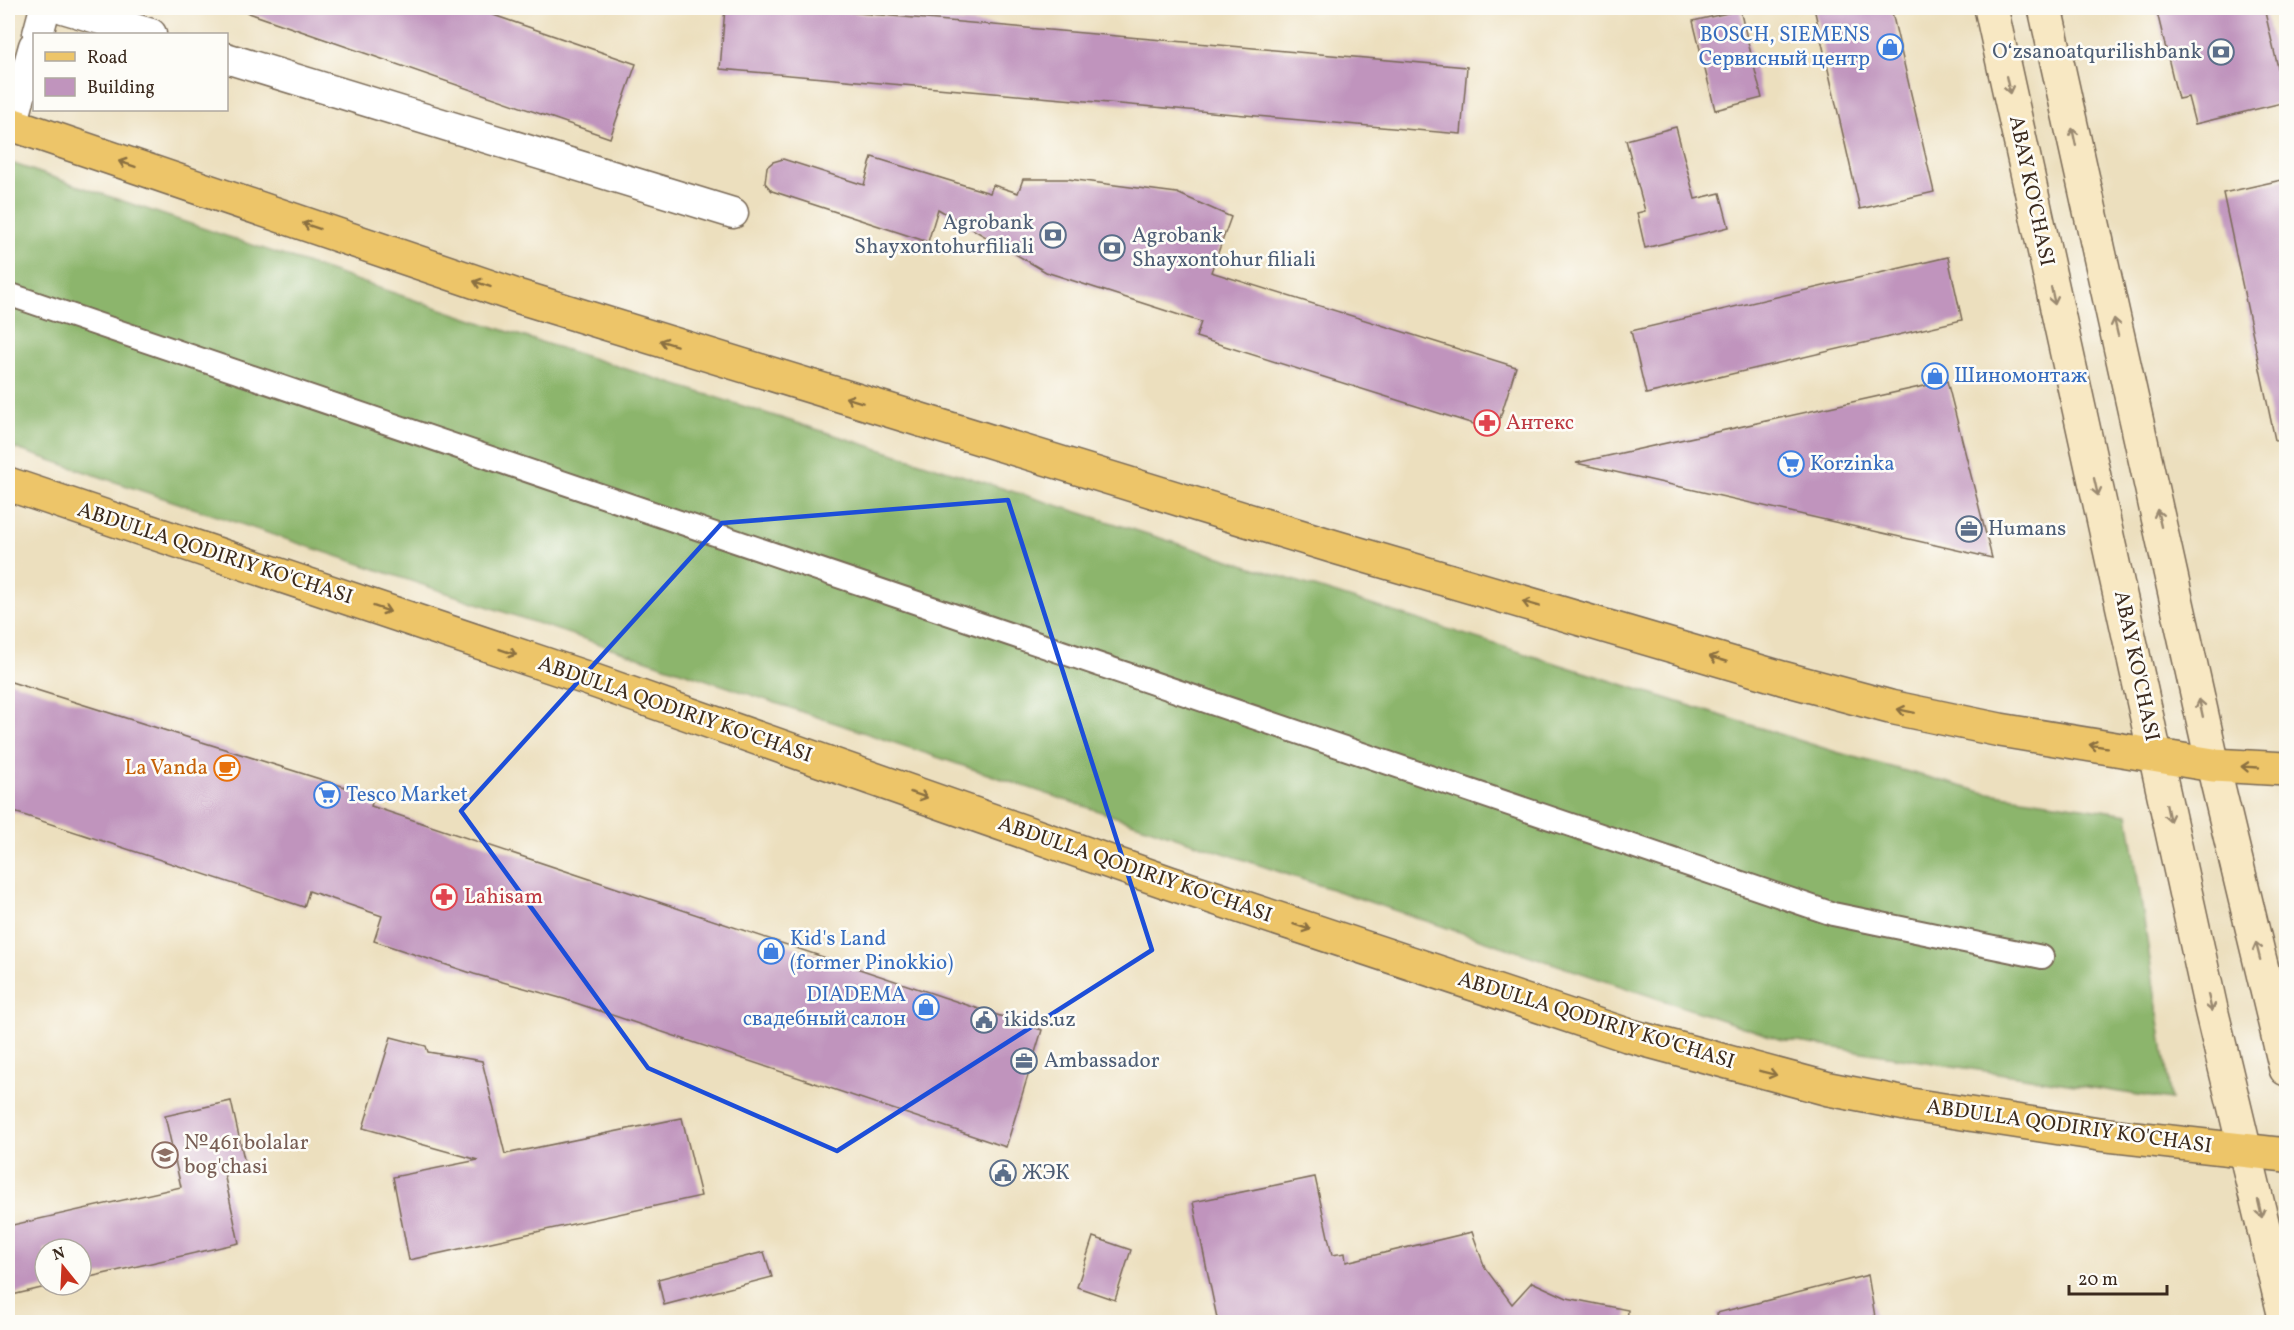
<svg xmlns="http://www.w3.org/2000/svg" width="2294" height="1330" font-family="Vollkorn,serif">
	<rect width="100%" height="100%" fill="#fdfcf7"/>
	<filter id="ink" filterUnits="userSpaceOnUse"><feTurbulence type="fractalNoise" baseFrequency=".0167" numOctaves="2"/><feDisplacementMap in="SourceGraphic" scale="12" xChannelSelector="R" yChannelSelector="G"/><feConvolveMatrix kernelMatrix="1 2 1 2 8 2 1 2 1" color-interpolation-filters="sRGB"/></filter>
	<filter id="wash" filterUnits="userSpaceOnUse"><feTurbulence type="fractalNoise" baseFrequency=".008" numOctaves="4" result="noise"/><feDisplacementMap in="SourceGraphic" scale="24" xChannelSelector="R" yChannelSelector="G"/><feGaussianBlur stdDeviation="1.35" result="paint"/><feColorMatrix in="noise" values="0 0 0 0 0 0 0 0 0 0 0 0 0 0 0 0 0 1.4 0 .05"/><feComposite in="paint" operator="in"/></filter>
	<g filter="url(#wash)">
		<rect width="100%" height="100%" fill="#ecdfbe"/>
		<!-- forest -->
		<polygon fill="#8cb56c" stroke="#647045" stroke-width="1.5" points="8,162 506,331 1836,752 1982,792 2128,814 2171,1100 1779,1039 8,446"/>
		<g id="blocks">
			<!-- building -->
			<g fill="#c094bd">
				<polygon points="247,8 473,8 636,64 610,138 246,12"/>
				<polygon points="725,8 801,8 1467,67 1461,134 720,69"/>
				<polygon points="1814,8 1891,8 1934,192 1860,209"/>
				<polygon points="2156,8 2264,8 2286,102 2195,124 2188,97 2178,99"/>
				<polygon points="1740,10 1762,98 1715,110 1693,21"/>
				<polygon points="1676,127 1695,199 1720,193 1729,227 1645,248 1637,213 1645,211 1626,140"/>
				<polygon points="872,157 990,193 993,185 1018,193 1023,179 1068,179 1177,193 1231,217 1211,272 1516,367 1496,431 1196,337 1201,322 1046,272 938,209 928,242 772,191 765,183 767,167 773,162 783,159 864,185"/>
				<polygon points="2286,179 2286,439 2275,440 2223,193"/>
				<polygon points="1948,257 1962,320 1646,394 1631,331"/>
				<polygon points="1947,381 1992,558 1576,463"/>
				<polygon points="8,681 374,796 371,806 1042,1030 1006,1147 564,999 474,974 374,941 382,916 309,891 304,907 8,810"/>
				<polygon points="391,1037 426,1046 428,1052 482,1061 505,1154 682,1118 701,1196 409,1260 393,1177 478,1160 363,1128"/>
				<polygon points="231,1101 246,1168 224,1173 239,1243 81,1279 81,1249 45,1249 45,1285 54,1285 8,1296 8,1226 181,1187 165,1116"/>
				<polygon points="1315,1177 1332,1255 1345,1253 1346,1262 1472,1232 1485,1268 1512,1304 1532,1282 1567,1298 1628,1310 1627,1323 1218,1323 1193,1202"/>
				<polygon points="1093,1237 1131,1250 1115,1300 1077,1287"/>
				<polygon points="764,1252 772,1277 664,1305 658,1279"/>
				<polygon points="1868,1275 1876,1323 1718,1323 1717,1313"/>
			</g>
		</g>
	</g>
	<g filter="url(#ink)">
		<use href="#blocks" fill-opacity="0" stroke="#796956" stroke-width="1.5"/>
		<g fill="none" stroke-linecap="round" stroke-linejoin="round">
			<!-- pedestrian casing -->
			<g stroke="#796956" stroke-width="26">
				<polyline id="pedestrian" points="8,294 1833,914 2042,957"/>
			</g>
			<!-- minor casing -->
			<g stroke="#796956" stroke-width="33">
				<g id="minor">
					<polyline points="63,8 151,34"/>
					<polyline points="38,34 45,8"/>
					<polyline points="226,58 733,213"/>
					<polyline points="12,125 34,46"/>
				</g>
			</g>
			<!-- secondary casing -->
			<g stroke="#796956" stroke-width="36">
				<g id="secondary">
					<polyline points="1991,8 2211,1009 2286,1322"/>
					<polyline points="2045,8 2213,765 2286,1069"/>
				</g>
			</g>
			<!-- primary casing -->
			<g stroke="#796956" stroke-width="36">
				<g id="primary">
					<polyline points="8,123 520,297 1335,547 1782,678 1890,707 2000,730 2213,765 2286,769"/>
					<polyline points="8,484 586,678 1170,883 1627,1035 1829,1089 1911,1105 2099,1134 2286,1155"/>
				</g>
			</g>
			<!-- pedestrian -->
			<use href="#pedestrian" stroke="#fff" stroke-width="22"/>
			<!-- minor -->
			<use href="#minor" stroke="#fff" stroke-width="30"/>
			<!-- secondary -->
			<use href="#secondary" stroke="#f8e8c3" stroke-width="33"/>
			<!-- primary -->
			<use href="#primary" stroke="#edc569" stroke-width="33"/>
		</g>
		<!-- one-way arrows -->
		<defs><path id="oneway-shaft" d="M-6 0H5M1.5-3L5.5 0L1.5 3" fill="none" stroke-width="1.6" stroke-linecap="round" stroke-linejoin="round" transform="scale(1.5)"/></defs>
		<g stroke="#9a8970">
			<use href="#oneway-shaft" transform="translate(2008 85) rotate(78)"/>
			<use href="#oneway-shaft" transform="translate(2074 137) rotate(-102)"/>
			<use href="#oneway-shaft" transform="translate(2053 296) rotate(78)"/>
			<use href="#oneway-shaft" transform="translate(2116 327) rotate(-103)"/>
			<use href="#oneway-shaft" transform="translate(2096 487) rotate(77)"/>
			<use href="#oneway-shaft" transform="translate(2159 518) rotate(-103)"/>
			<use href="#oneway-shaft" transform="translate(2201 708) rotate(-102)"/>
			<use href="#oneway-shaft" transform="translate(2168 813) rotate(78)"/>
			<use href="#oneway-shaft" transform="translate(2258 951) rotate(-104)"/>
			<use href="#oneway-shaft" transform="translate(2210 1003) rotate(77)"/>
			<use href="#oneway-shaft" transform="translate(2260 1209) rotate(77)"/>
		</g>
		<g stroke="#8b7040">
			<use href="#oneway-shaft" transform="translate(127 164) rotate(-161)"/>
			<use href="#oneway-shaft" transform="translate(311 226) rotate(-161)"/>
			<use href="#oneway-shaft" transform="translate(482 284) rotate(-161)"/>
			<use href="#oneway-shaft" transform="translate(668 343) rotate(-163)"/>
			<use href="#oneway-shaft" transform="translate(854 400) rotate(-163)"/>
			<use href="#oneway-shaft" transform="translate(1531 604) rotate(-164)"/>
			<use href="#oneway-shaft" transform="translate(382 609) rotate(19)"/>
			<use href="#oneway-shaft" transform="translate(508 652) rotate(19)"/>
			<use href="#oneway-shaft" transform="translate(1718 659) rotate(-163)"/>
			<use href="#oneway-shaft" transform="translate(1906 711) rotate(-168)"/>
			<use href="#oneway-shaft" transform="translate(2098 746) rotate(-171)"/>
			<use href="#oneway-shaft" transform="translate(2250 767) rotate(-177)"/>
			<use href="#oneway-shaft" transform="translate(919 795) rotate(19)"/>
			<use href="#oneway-shaft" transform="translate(1302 927) rotate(18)"/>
			<use href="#oneway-shaft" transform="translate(1768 1073) rotate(14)"/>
		</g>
	</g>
	<!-- marked area -->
	<path fill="none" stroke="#1d4ed8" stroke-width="4.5" stroke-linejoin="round" d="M1008,500l144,450 -315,201 -189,-83 -187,-257 261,-288z"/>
	<!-- icons -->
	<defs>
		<g id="shop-ring" transform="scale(1.35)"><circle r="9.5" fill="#fdfcf7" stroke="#3f7fe0" stroke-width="1.5"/><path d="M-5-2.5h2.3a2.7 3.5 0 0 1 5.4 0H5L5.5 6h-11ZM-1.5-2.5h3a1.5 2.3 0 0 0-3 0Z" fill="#3f7fe0"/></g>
		<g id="bank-ring" transform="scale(1.35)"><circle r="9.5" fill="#fdfcf7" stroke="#5c6f8a" stroke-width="1.5"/><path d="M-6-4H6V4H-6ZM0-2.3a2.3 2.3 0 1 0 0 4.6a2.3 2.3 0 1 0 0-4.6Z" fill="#5c6f8a"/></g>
		<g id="pharmacy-ring" transform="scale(1.35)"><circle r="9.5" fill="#fdfcf7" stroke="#e0444e" stroke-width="1.5"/><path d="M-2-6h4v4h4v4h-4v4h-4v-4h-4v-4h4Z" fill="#e0444e"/></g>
		<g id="supermarket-ring" transform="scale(1.35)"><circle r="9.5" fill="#fdfcf7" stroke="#3f7fe0" stroke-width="1.5"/><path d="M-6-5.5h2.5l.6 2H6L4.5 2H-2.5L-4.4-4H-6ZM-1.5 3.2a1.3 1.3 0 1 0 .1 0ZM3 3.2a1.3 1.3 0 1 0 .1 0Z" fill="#3f7fe0"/></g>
		<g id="office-ring" transform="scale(1.35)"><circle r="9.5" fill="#fdfcf7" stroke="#5c6f8a" stroke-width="1.5"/><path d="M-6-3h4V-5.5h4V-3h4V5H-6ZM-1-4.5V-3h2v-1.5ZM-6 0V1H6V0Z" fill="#5c6f8a"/></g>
		<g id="cafe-ring" transform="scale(1.35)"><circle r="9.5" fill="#fdfcf7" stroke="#e8710a" stroke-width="1.5"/><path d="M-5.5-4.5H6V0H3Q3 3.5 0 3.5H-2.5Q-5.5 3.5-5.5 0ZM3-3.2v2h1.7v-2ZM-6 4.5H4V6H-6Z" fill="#e8710a"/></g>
		<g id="civic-ring" transform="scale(1.35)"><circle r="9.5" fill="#fdfcf7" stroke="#5c6f8a" stroke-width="1.5"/><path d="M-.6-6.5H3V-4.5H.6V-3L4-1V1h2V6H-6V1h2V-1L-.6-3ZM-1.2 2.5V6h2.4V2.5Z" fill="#5c6f8a"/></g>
		<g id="school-ring" transform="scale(1.35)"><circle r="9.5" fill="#fdfcf7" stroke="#8d6e63" stroke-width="1.5"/><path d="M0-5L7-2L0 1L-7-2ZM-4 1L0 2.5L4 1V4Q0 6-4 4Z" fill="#8d6e63"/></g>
	</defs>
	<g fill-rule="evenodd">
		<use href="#shop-ring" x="1890" y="47"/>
		<use href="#bank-ring" x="2221" y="52"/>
		<use href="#bank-ring" x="1053" y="235"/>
		<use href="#bank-ring" x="1112" y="248"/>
		<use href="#shop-ring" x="1935" y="376"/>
		<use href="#pharmacy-ring" x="1487" y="423"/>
		<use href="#supermarket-ring" x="1791" y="464"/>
		<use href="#office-ring" x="1969" y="529"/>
		<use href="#cafe-ring" x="227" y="768"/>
		<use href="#supermarket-ring" x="327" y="795"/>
		<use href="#pharmacy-ring" x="444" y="897"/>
		<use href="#shop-ring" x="771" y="951"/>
		<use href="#shop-ring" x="926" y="1007"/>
		<use href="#civic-ring" x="984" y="1020"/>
		<use href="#office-ring" x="1024" y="1061"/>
		<use href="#school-ring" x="165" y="1155"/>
		<use href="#civic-ring" x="1003" y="1173"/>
	</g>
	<g text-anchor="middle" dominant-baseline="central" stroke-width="5" stroke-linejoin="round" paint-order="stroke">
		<!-- shop labels -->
		<g font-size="21" fill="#366cbe" stroke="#fdfcf7" text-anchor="start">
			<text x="1870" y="35" text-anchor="end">BOSCH, SIEMENS<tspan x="1870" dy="24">Сервисный центр</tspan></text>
			<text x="1954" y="376">Шиномонтаж</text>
			<text x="1810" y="464">Korzinka</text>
			<text x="346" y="795">Tesco Market</text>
			<text x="790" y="939">Kid's Land<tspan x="790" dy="24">(former Pinokkio)</tspan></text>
			<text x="906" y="995" text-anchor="end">DIADEMA<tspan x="906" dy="24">свадебный салон</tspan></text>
		</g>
		<!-- service labels -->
		<g font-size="21" fill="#4e5e75" stroke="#fdfcf7" text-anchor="start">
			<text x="2202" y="52" text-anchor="end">Oʻzsanoatqurilishbank</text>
			<text x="1034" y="223" text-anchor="end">Agrobank<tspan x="1034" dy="24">Shayxontohurfiliali</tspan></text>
			<text x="1132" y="236">Agrobank<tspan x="1132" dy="24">Shayxontohur filiali</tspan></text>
			<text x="1988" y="529">Humans</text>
			<text x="1004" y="1020">ikids.uz</text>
			<text x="1044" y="1061">Ambassador</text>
			<text x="1022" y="1173">ЖЭК</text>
		</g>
		<!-- street labels -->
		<g font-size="21" fill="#3b2a1e" stroke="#fdfcf7">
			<text transform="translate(2031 191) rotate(78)">ABAY KO'CHASI</text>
			<text transform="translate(215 554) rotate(18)">ABDULLA QODIRIY KO'CHASI</text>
			<text transform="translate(2136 666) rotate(78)">ABAY KO'CHASI</text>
			<text transform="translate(675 710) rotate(19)">ABDULLA QODIRIY KO'CHASI</text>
			<text transform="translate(1135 870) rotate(19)">ABDULLA QODIRIY KO'CHASI</text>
			<text transform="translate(1596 1021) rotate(17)">ABDULLA QODIRIY KO'CHASI</text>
			<text transform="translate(2069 1127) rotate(8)">ABDULLA QODIRIY KO'CHASI</text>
		</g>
		<!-- health labels -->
		<g font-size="21" fill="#be3a42" stroke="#fdfcf7" text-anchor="start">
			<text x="1506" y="423">Антекс</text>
			<text x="464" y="897">Lahisam</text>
		</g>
		<!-- food labels -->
		<g font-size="21" fill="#c56008" stroke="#fdfcf7" text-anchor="end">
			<text x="208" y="768">La Vanda</text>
		</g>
		<!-- education labels -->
		<g font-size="21" fill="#785e54" stroke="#fdfcf7" text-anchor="start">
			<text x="184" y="1143">№461 bolalar<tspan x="184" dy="24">bog'chasi</tspan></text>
		</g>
	</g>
	<!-- margin -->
	<rect width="2294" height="1330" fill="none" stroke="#fdfcf7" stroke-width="30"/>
	<!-- legend -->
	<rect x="33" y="33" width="195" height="78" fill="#fdfcf7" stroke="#afa8a0" stroke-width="1.5"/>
	<rect x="45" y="52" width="30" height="9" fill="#edc569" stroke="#afa8a0" stroke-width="1.5"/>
	<text x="87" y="63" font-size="18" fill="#3b2a1e">Road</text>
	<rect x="45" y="78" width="30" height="18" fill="#c094bd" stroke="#afa8a0" stroke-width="1.5"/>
	<text x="87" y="93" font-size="18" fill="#3b2a1e">Building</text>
	<!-- north arrow -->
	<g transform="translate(63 1267) rotate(342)"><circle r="28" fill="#fdfcf7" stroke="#afa8a0" stroke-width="1.5"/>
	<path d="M0-4.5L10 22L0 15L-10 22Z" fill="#c8321e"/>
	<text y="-9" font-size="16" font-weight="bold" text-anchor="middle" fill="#3b2a1e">N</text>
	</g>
	<!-- scale -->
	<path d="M2069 1285v9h98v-9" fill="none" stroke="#3b2a1e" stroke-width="3"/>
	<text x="2078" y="1285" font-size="18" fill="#3b2a1e" stroke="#fdfcf7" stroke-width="4.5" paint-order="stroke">20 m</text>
</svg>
